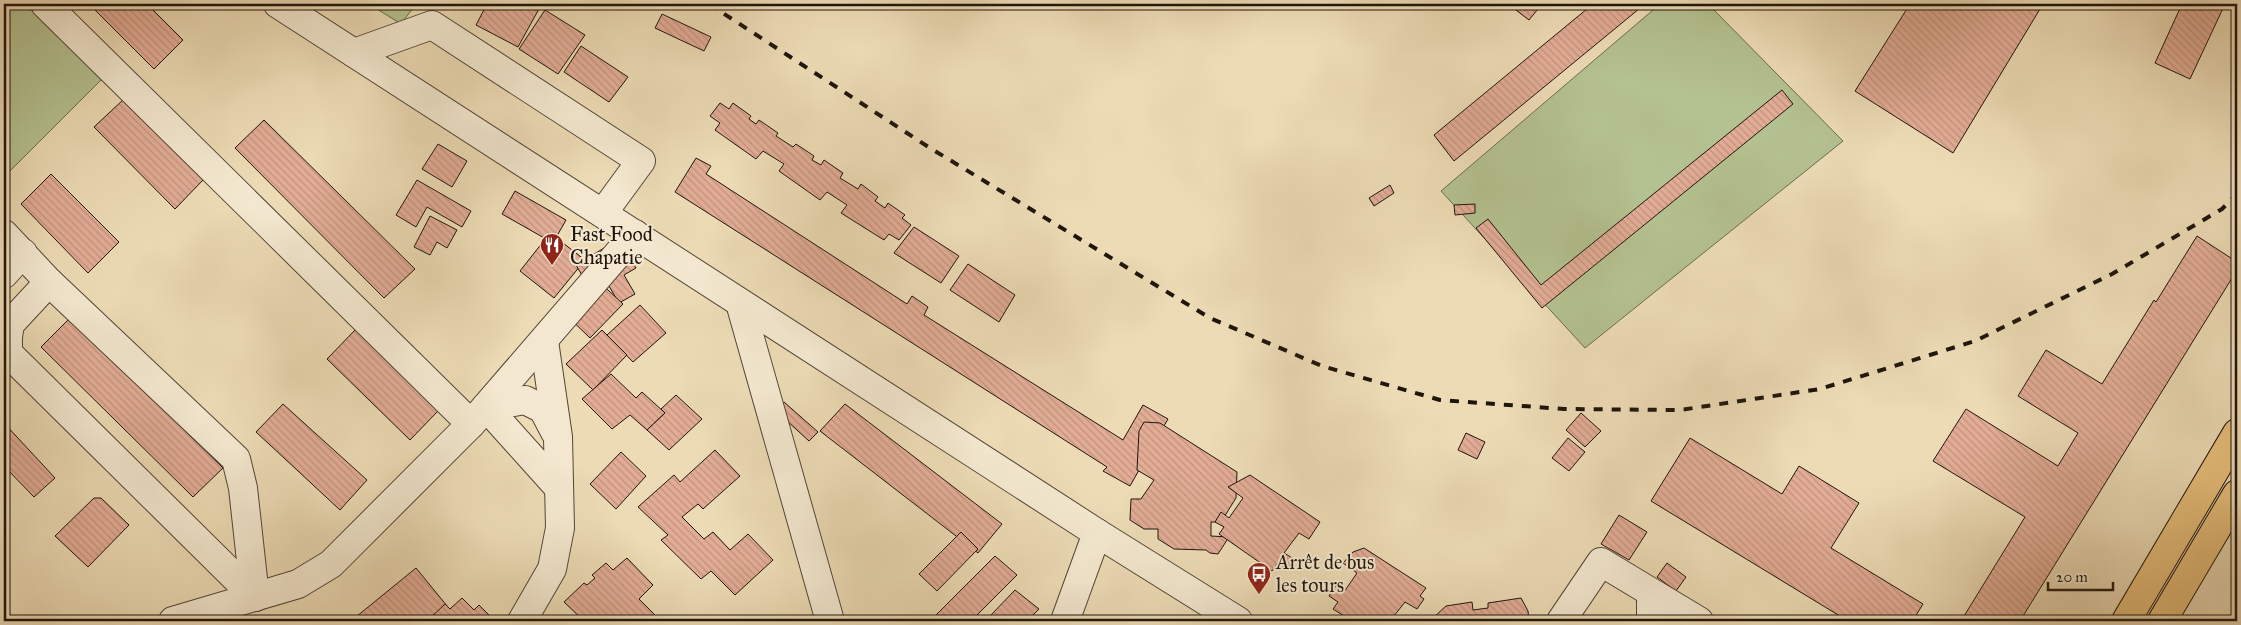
<svg xmlns="http://www.w3.org/2000/svg" width="2241" height="625" font-family="'IM FELL Great Primer',serif">
	<defs>
		<pattern id="building-back-hatch" width="6" height="6" patternUnits="userSpaceOnUse" patternTransform="scale(1.25)"><rect width="6" height="6" fill="#e2ac95"/><path d="M-1 5l2 2M0 0l6 6M5-1l2 2" fill="none" stroke="#c1937f"/></pattern>
	</defs>
	<rect width="100%" height="100%" fill="#ecdbb5"/>
	<filter id="stains"><feTurbulence type="fractalNoise" baseFrequency=".004" numOctaves="4"/><feColorMatrix values="0 0 0 0 .2 0 0 0 0 .09 0 0 0 0 .02 0 0 0 .5 -.17"/></filter>
	<radialGradient id="worn" r=".72"><stop offset=".6" stop-color="#630" stop-opacity="0"/><stop offset="1" stop-color="#630" stop-opacity=".3"/></radialGradient>
	<!-- green -->
	<g fill="#b4c190" stroke="#6a6b4e">
		<polygon points="4,4 25,4 102,79 4,177"/>
		<polygon points="369,4 416,4 401,24"/>
		<polygon points="1660,4 1708,4 1843,141 1585,348 1441,191"/>
	</g>
	<!-- building -->
	<g fill="url(#building-back-hatch)" stroke="#1f150d">
		<polygon points="89,4 147,4 183,40 154,69"/>
		<polygon points="487,4 534,4 540,7 518,47 476,25"/>
		<polygon points="1508,4 1542,4 1529,20"/>
		<polygon points="1593,4 1645,4 1454,161 1434,135"/>
		<polygon points="1910,4 2043,4 1953,153 1855,91"/>
		<polygon points="2182,4 2225,4 2190,79 2155,63"/>
		<polygon points="545,10 585,35 558,74 519,49"/>
		<polygon points="662,14 711,37 704,51 655,28"/>
		<polygon points="581,46 628,77 609,102 564,72"/>
		<polygon points="1782,90 1793,104 1542,308 1476,228 1488,219 1541,285"/>
		<polygon points="124,99 203,180 175,209 94,127"/>
		<polygon points="720,103 729,109 733,103 751,116 749,119 756,124 759,120 778,133 776,136 793,147 796,144 814,156 812,160 821,165 824,160 843,173 840,178 858,189 861,184 878,197 875,201 885,208 888,203 905,215 902,218 911,225 899,240 889,234 884,240 841,213 847,205 827,192 820,200 779,171 784,164 763,151 756,159 715,130 720,123 710,116"/>
		<polygon points="264,120 415,269 384,298 235,148"/>
		<polygon points="438,144 467,161 452,187 422,169"/>
		<polygon points="696,158 711,166 706,174 907,304 912,296 928,307 924,315 1123,440 1143,405 1168,419 1130,486 1103,471 1107,467 675,192"/>
		<polygon points="51,174 119,242 88,273 21,204"/>
		<polygon points="417,180 471,211 462,227 427,207 416,227 396,215"/>
		<polygon points="1390,185 1394,193 1374,206 1369,198"/>
		<polygon points="515,191 566,220 553,243 502,214"/>
		<polygon points="1475,204 1475,213 1455,215 1454,205"/>
		<polygon points="430,216 457,230 447,248 437,242 430,255 414,247"/>
		<polygon points="914,227 959,256 941,283 894,253"/>
		<polygon points="550,233 585,260 554,298 520,271"/>
		<polygon points="2197,236 2237,262 2237,270 2020,621 1961,621 2025,517 1933,461 1966,409 2058,466 2078,433 2018,396 2046,350 2102,384 2154,300 2156,302"/>
		<polygon points="619,239 636,268 624,275 635,294 619,303 601,273 586,282 576,265"/>
		<polygon points="968,264 1015,295 999,322 950,290"/>
		<polygon points="594,277 623,304 590,338 562,311"/>
		<polygon points="640,305 666,333 633,362 607,335"/>
		<polygon points="70,318 223,468 193,497 41,347"/>
		<polygon points="356,329 438,411 410,440 327,359"/>
		<polygon points="602,330 627,355 593,390 566,364"/>
		<polygon points="611,374 636,398 642,392 665,413 647,430 630,415 612,429 582,399"/>
		<polygon points="676,395 702,419 669,450 647,430 665,413 661,409"/>
		<polygon points="784,402 818,432 809,441 776,411"/>
		<polygon points="283,404 367,480 340,510 256,432"/>
		<polygon points="845,404 1002,524 978,553 820,431"/>
		<polygon points="1581,413 1601,431 1585,447 1566,430"/>
		<polygon points="1144,422 1160,423 1237,472 1236,498 1221,522 1211,522 1211,536 1229,537 1218,554 1210,553 1206,550 1174,549 1158,539 1158,529 1144,529 1130,520 1131,499 1141,499 1154,480 1137,470 1139,431"/>
		<polygon points="4,423 55,478 34,497 4,466"/>
		<polygon points="1466,433 1485,442 1477,459 1458,450"/>
		<polygon points="1568,438 1585,452 1569,471 1552,458"/>
		<polygon points="1690,438 1782,494 1799,466 1859,503 1831,548 1923,604 1915,617 1921,621 1848,621 1651,501"/>
		<polygon points="715,450 740,476 703,509 698,504 682,517 704,539 713,532 730,550 748,534 773,560 735,595 711,571 701,579 661,540 668,535 638,507 674,475 680,482"/>
		<polygon points="621,452 646,476 616,509 590,484"/>
		<polygon points="1250,475 1320,522 1309,539 1299,533 1284,553 1294,559 1287,569 1278,563 1272,571 1219,534 1224,527 1215,522 1221,512 1229,518 1243,498 1228,487"/>
		<polygon points="94,498 101,498 129,525 88,567 55,536"/>
		<polygon points="1619,515 1647,532 1629,560 1601,544"/>
		<polygon points="961,532 978,549 937,591 919,574"/>
		<polygon points="1364,548 1426,588 1420,596 1424,599 1417,609 1405,602 1390,621 1352,621 1333,609 1338,602 1329,596 1335,586 1344,592 1357,573 1343,563 1353,552"/>
		<polygon points="995,556 1017,575 971,621 930,621"/>
		<polygon points="627,558 653,585 639,599 656,616 650,621 584,621 564,602 584,583 587,585 595,578 592,575 606,563 613,570"/>
		<polygon points="1667,563 1686,577 1676,591 1657,577"/>
		<polygon points="416,568 452,612 440,621 351,621"/>
		<polygon points="1015,590 1039,609 1027,621 996,621 990,616"/>
		<polygon points="462,598 474,610 479,605 490,616 487,620 488,621 427,621 445,604 450,609"/>
		<polygon points="1521,598 1528,611 1529,621 1433,621 1434,617 1446,606 1472,602 1473,610 1488,608 1488,603"/>
	</g>
	<g fill="none" stroke-linecap="round" stroke-linejoin="round">
		<!-- minor casing -->
		<g stroke="#524637" stroke-width="30">
			<g id="minor">
				<polyline points="45,4 471,424"/>
				<polyline points="278,4 1097,533 1238,621"/>
				<polyline points="354,53 432,25 641,161 603,213"/>
				<polyline points="4,234 49,282 236,459 243,488 255,597"/>
				<polyline points="4,274 23,253"/>
				<polyline points="49,282 10,324 8,337 8,353 255,597"/>
				<polyline points="740,303 830,621"/>
				<polyline points="486,407 558,487"/>
				<polyline points="486,407 525,400 543,409 555,432"/>
				<polyline points="1651,593 1651,621"/>
				<polyline points="173,621 298,584 331,564 471,424 635,234"/>
				<polyline points="522,621 552,569 560,528 558,437 544,341"/>
				<polyline points="1065,621 1097,533"/>
				<polyline points="1561,621 1601,562 1699,621"/>
			</g>
		</g>
		<!-- major casing -->
		<g stroke="#1f150d" stroke-width="30">
			<g id="major">
				<polyline points="2126,621 2237,433"/>
				<polyline points="2162,621 2237,494"/>
			</g>
		</g>
		<!-- minor -->
		<use href="#minor" stroke="#f3e8cf" stroke-width="28"/>
		<!-- major -->
		<use href="#major" stroke="#e6be7a" stroke-width="28"/>
		<!-- rail -->
		<polyline stroke="#1f150d" stroke-width="4" stroke-dasharray="9 9" stroke-linecap="butt" points="709,4 930,148 1210,318 1322,366 1440,400 1564,409 1680,410 1820,389 1975,341 2112,274 2222,209 2237,194"/>
	</g>
	<!-- icons -->
	<defs>
		<g id="restaurant-pin" transform="scale(1.25)"><path d="M0 17L-7.5 6A9.5 9.5 0 1 1 7.5 6Z" fill="#8f2418" stroke="#f3e8cf"/><path d="M-5-6h1v4h1v-4h1v4h1v-4h1v5L-1.5 .5V6h-2V.5L-5-1ZM5-6V6H3V1.5H1.5Q1.5-4 5-6Z" fill="#fff"/></g>
		<g id="bus-pin" transform="scale(1.25)"><path d="M0 17L-7.5 6A9.5 9.5 0 1 1 7.5 6Z" fill="#8f2418" stroke="#f3e8cf"/><path d="M-5-6H5V4H4V6H2V4H-2V6H-4V4H-5ZM-3.5-4V0h7V-4ZM-3.5 1.2v1.5H-2V1.2ZM2 1.2v1.5H3.5V1.2Z" fill="#fff"/></g>
	</defs>
	<g fill-rule="evenodd">
		<use href="#restaurant-pin" x="552" y="245"/>
		<use href="#bus-pin" x="1259" y="574"/>
	</g>
	<g text-anchor="middle" dominant-baseline="central" stroke-width="4" stroke-linejoin="round" paint-order="stroke">
		<!-- poi labels -->
		<g font-size="20" fill="#1f150d" stroke="#f3e8cf" text-anchor="start">
			<text x="570" y="234">Fast Food<tspan x="570" dy="23">Chapatie</tspan></text>
			<text x="1276" y="562">Arrêt de bus<tspan x="1276" dy="23">les tours</tspan></text>
		</g>
	</g>
	<!-- margin -->
	<rect width="2241" height="625" fill="none" stroke="#ecdbb5" stroke-width="20"/>
	<rect x="5" y="5" width="2231" height="615" fill="none" stroke="#1f150d" stroke-width="2.5"/>
	<rect x="10" y="10" width="2221" height="605" fill="none" stroke="#1f150d"/>
	<!-- scale -->
	<path d="M2048 582v8h65v-8" fill="none" stroke="#1f150d" stroke-width="2.5"/>
	<text x="2056" y="582" font-size="15" fill="#1f150d" stroke="#f3e8cf" stroke-width="4" paint-order="stroke">20 m</text>
	<rect width="100%" height="100%" filter="url(#stains)"/>
	<rect width="100%" height="100%" fill="url(#worn)"/>
</svg>
